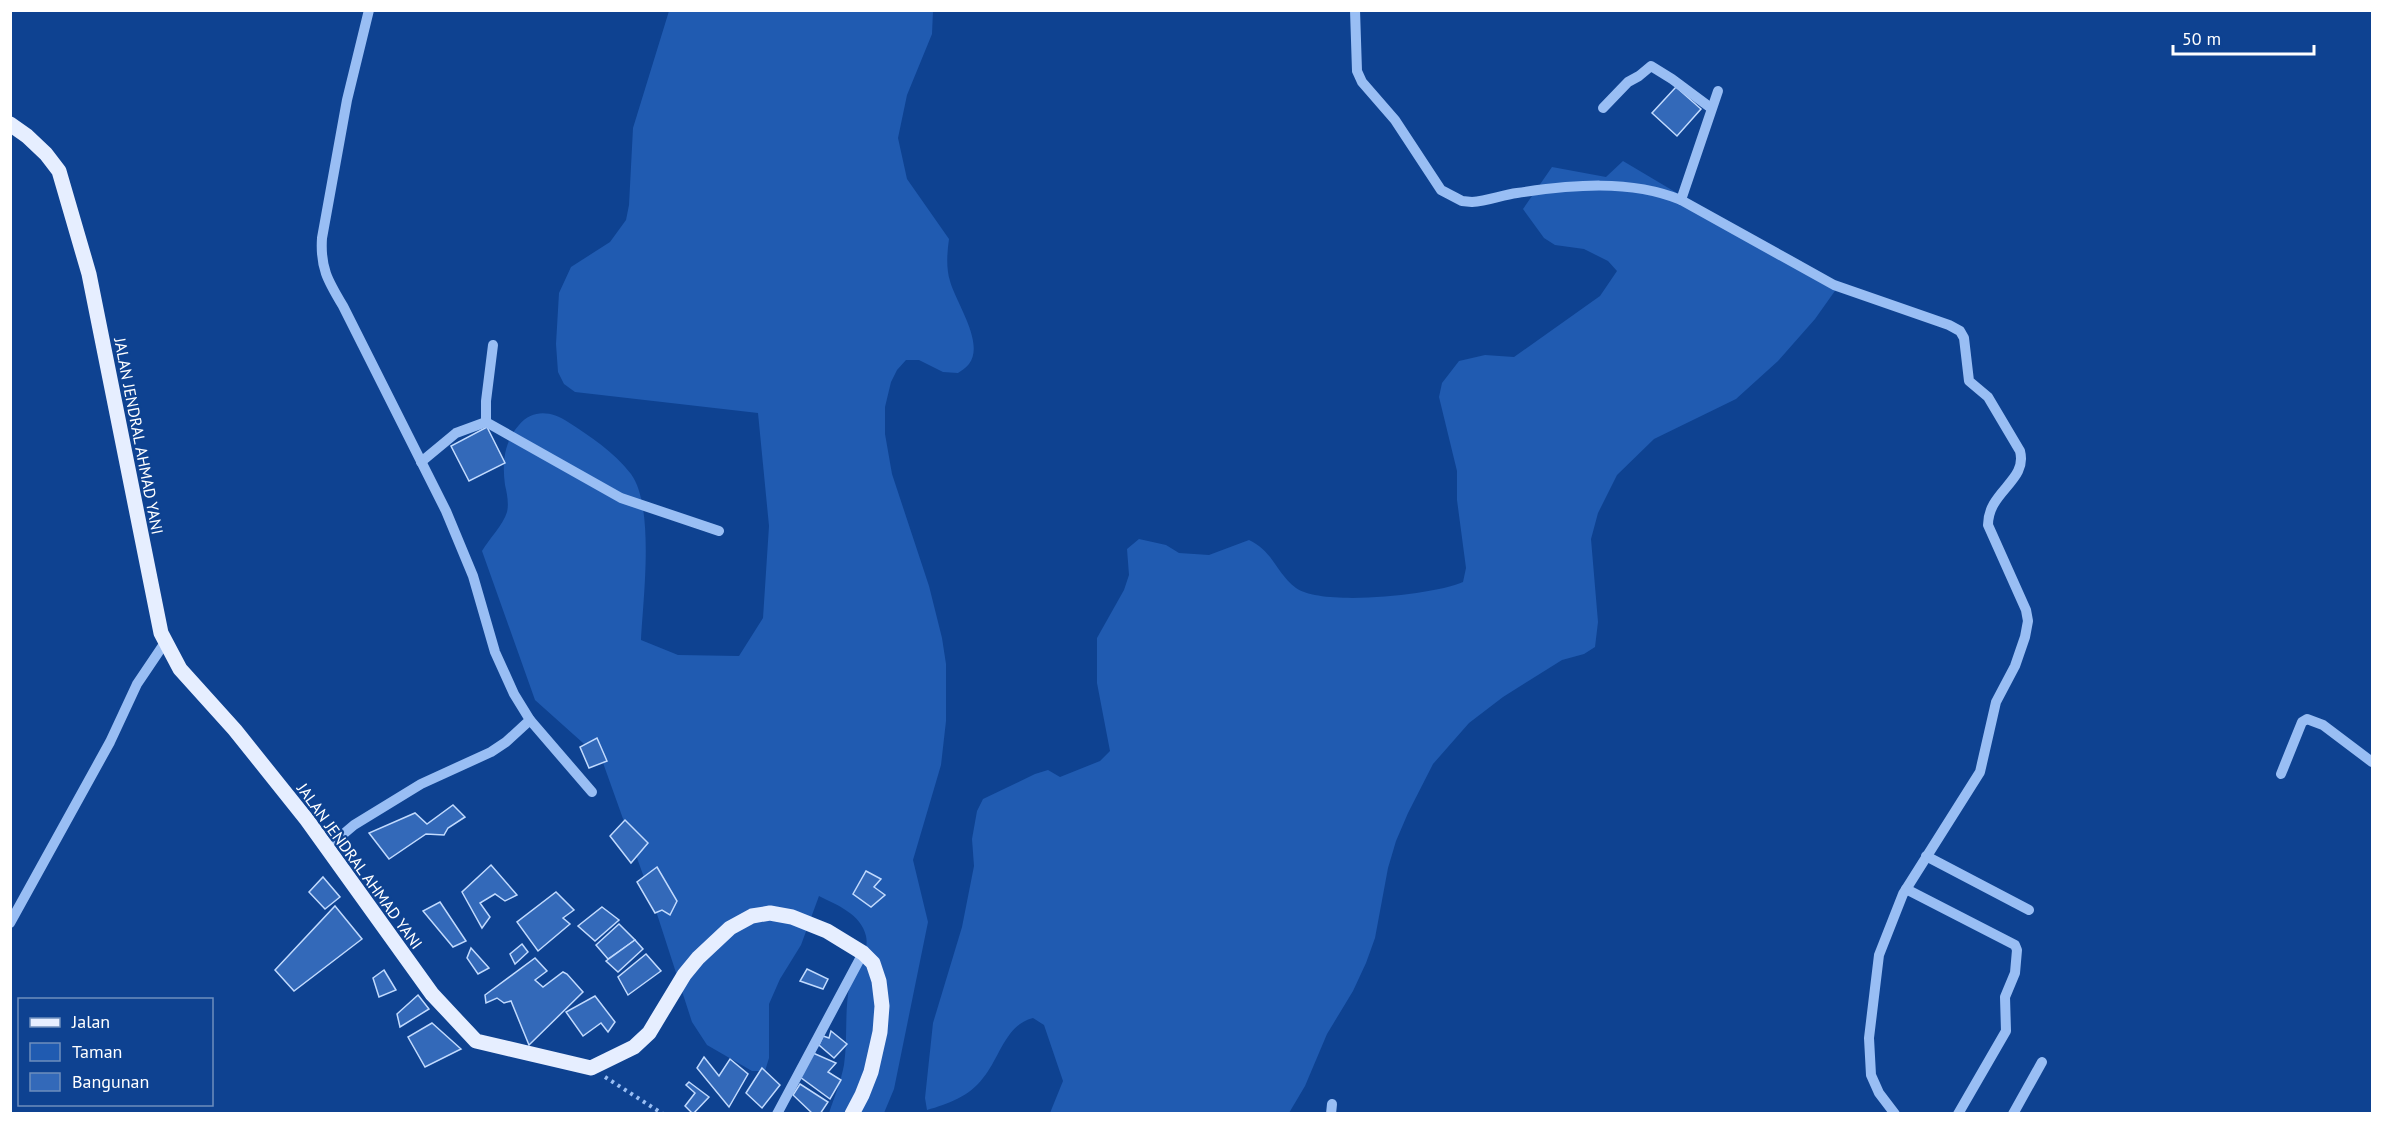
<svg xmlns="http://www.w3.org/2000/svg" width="2383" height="1124" font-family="'PT Sans',sans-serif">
	<rect width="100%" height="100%" fill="#0e4291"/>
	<!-- green -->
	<g fill="#205bb1">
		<path d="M669,11h264l-1,23 -25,61 -9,43 9,41 42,60c-2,14 -3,29 1,42 6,22 35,62 19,83 -3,4 -8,7 -11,9l-15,-1 -24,-12h-13l-9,10 -6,12 -6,25v27l7,40 37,112 13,52 4,26v57l-5,44 -28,95 15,62 -34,167 -10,24h-55c5,-15 12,-32 15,-48 4,-27 0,-55 6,-82 4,-16 20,-29 16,-47 -5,-22 -29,-31 -47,-40l-18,49 -21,34 -11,25v54l-4,13h-13l-45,-26 -15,-23 -36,-111 -54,-151 -67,-60 -53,-149c7,-12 21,-26 25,-39 2,-8 0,-19 -2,-27 -3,-22 -1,-43 14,-60 14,-16 32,-14 49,-3 23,15 45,29 63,52 24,33 12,125 10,166l37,15 61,1 24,-38 6,-92 -11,-113 -183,-21 -11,-8 -6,-12 -2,-28 3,-51 12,-26 39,-25 16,-22 3,-15 4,-77z"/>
		<path d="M1623,161l214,127 -22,31 -37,42 -42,38 -82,40 -37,36 -19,38 -7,26 7,83 -3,25 -11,7 -22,6 -59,37 -34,26 -36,41 -25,49 -12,28 -8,27 -13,70 -9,25 -13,28 -26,43 -22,52 -16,27h-239l13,-32 -19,-56 -11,-7c-28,7 -33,40 -50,60 -13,18 -35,26 -56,32l-2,-12 8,-75 29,-96 12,-61 -2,-27 5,-28 6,-12 52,-25 13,-4 12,7 40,-16 10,-10 -13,-68v-45l27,-48 5,-15 -2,-26 12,-10 27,6 13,8 30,2 40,-15c25,12 27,33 47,48 26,19 138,7 167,-6l3,-14 -9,-68v-29l-18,-74 3,-14 17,-22 26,-6 29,2 86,-61 17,-25 -9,-10 -24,-12 -29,-4 -11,-7 -21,-29 29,-42 54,10z"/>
	</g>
	<!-- building -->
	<g fill="#3369b9" stroke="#c1dafe" stroke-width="1.5">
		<polygon points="1676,87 1701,109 1677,136 1652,113"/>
		<polygon points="487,427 505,463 469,481 451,446"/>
		<polygon points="597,738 607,761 589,768 580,747"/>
		<polygon points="453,805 465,817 448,828 444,835 426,834 389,859 369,833 415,813 427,824"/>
		<polygon points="625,820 648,843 631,863 610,836"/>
		<polygon points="491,865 517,895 505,901 495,894 480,903 490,917 482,928 462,892"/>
		<polygon points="657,867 677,901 670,915 662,910 655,913 637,882"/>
		<polygon points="866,871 881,879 874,887 885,895 871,907 853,894"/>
		<polygon points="323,877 340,897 325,909 309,892"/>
		<polygon points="556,892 574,910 563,918 570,924 538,951 517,922"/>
		<polygon points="440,902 466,941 453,947 423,911"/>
		<polygon points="335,906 362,939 294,991 275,970"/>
		<polygon points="602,907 619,920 595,941 578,926"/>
		<polygon points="619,924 635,940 608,959 596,945"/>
		<polygon points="635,940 643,949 618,972 606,961"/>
		<polygon points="522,944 528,952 515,964 510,954"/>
		<polygon points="471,948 489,968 478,974 467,958"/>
		<polygon points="646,954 661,971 628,995 618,977"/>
		<polygon points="535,958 547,971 535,980 543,987 563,972 567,974 583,992 529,1045 511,1001 504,1003 497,998 486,1003 485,995"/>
		<polygon points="807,969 828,979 823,989 800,981"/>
		<polygon points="384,970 396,990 379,997 373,978"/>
		<polygon points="418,995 429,1009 400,1027 397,1014"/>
		<polygon points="595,996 615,1022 608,1032 601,1023 583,1036 566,1012"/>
		<polygon points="432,1023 461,1049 425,1067 408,1037"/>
		<polygon points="831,1031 847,1044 834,1058 819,1045 823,1036 829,1038"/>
		<polygon points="813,1053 836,1063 828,1072 841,1080 830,1099 800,1077"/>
		<polygon points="704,1057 719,1076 730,1059 748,1074 729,1107 697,1068"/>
		<polygon points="762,1068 780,1085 762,1108 746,1093"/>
		<polygon points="689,1082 709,1097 693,1114 685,1106 695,1093 686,1085"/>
		<polygon points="800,1084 828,1102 820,1114 813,1114 793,1095"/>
	</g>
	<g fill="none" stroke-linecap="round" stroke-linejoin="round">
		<!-- path -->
		<polyline stroke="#99bef4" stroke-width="4" stroke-dasharray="3 4.5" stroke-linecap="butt" points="605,1077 663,1114"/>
		<!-- minor -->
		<g stroke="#99bef4" stroke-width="10">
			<path d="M1355,10l2,61 5,11 33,38 46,70 21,11 10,1c16,-1 30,-7 45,-9 54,-8 113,-14 164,7l153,85 115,40 11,6 4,7 5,43 19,16 32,54c8,30 -32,40 -32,74l38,85 2,11 -3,16 -10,29 -19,36 -16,70 -77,122 -24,61 -10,83 2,37 8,18 16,21"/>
			<polyline points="1603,108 1628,82 1639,76 1651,66 1672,79 1711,108"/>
			<polyline points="1681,200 1718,91"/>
			<polyline points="486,422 486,401 493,345"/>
			<polyline points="421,462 456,433 486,422 621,498 719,531"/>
			<polyline points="530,720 592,792"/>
			<polyline points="2281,774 2302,722 2307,719 2323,725 2372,762"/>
			<path d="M328,847l26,-22 67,-41 70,-32 15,-10 24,-22 -16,-26 -19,-42 -22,-76 -27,-65 -103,-205c-15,-25 -23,-38 -21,-68l25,-138 22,-90"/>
			<polyline points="1926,856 2029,910"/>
			<polyline points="1906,889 2015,945 2017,950 2015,973 2005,997 2006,1031 1958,1114"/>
			<polyline points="10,923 110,742 137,684 166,641"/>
			<polyline points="777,1114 863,953"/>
			<polyline points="1331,1114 1332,1104"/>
			<polyline points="2013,1114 2042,1062"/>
		</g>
		<!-- major -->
		<polyline stroke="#e6eeff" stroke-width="15" points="10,124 27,136 46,154 59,171 89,274 161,633 180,669 235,730 307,820 432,994 476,1041 591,1068 634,1047 649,1033 684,975 698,958 730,928 752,916 770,913 792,917 827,931 863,953 873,963 879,981 882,1006 880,1032 871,1072 862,1095 852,1114"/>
	</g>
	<g text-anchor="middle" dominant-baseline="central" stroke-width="4.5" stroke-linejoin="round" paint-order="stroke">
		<!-- street labels -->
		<g font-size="16" fill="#fff" stroke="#0e4291">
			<text transform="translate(139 436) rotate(79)">JALAN JENDRAL AHMAD YANI</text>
			<text transform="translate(360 866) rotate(54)">JALAN JENDRAL AHMAD YANI</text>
		</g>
	</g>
	<!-- border -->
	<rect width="2383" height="1124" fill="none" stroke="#ffffff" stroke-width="24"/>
	<!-- legend -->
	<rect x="18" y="998" width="195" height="108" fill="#0e4291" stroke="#6e8ebd" stroke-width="1.5"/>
	<rect x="30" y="1018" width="30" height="9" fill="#e6eeff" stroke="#6e8ebd" stroke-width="1.5"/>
	<text x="72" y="1028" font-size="18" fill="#ffffff">Jalan</text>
	<rect x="30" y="1043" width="30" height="18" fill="#205bb1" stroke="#6e8ebd" stroke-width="1.5"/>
	<text x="72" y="1058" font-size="18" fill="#ffffff">Taman</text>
	<rect x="30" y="1073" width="30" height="18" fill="#3369b9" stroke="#6e8ebd" stroke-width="1.5"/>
	<text x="72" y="1088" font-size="18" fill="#ffffff">Bangunan</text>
	<!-- scale -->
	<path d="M2173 45v9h141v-9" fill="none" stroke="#ffffff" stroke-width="3"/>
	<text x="2182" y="45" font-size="18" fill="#ffffff" stroke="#0e4291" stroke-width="4.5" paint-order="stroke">50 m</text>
</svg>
